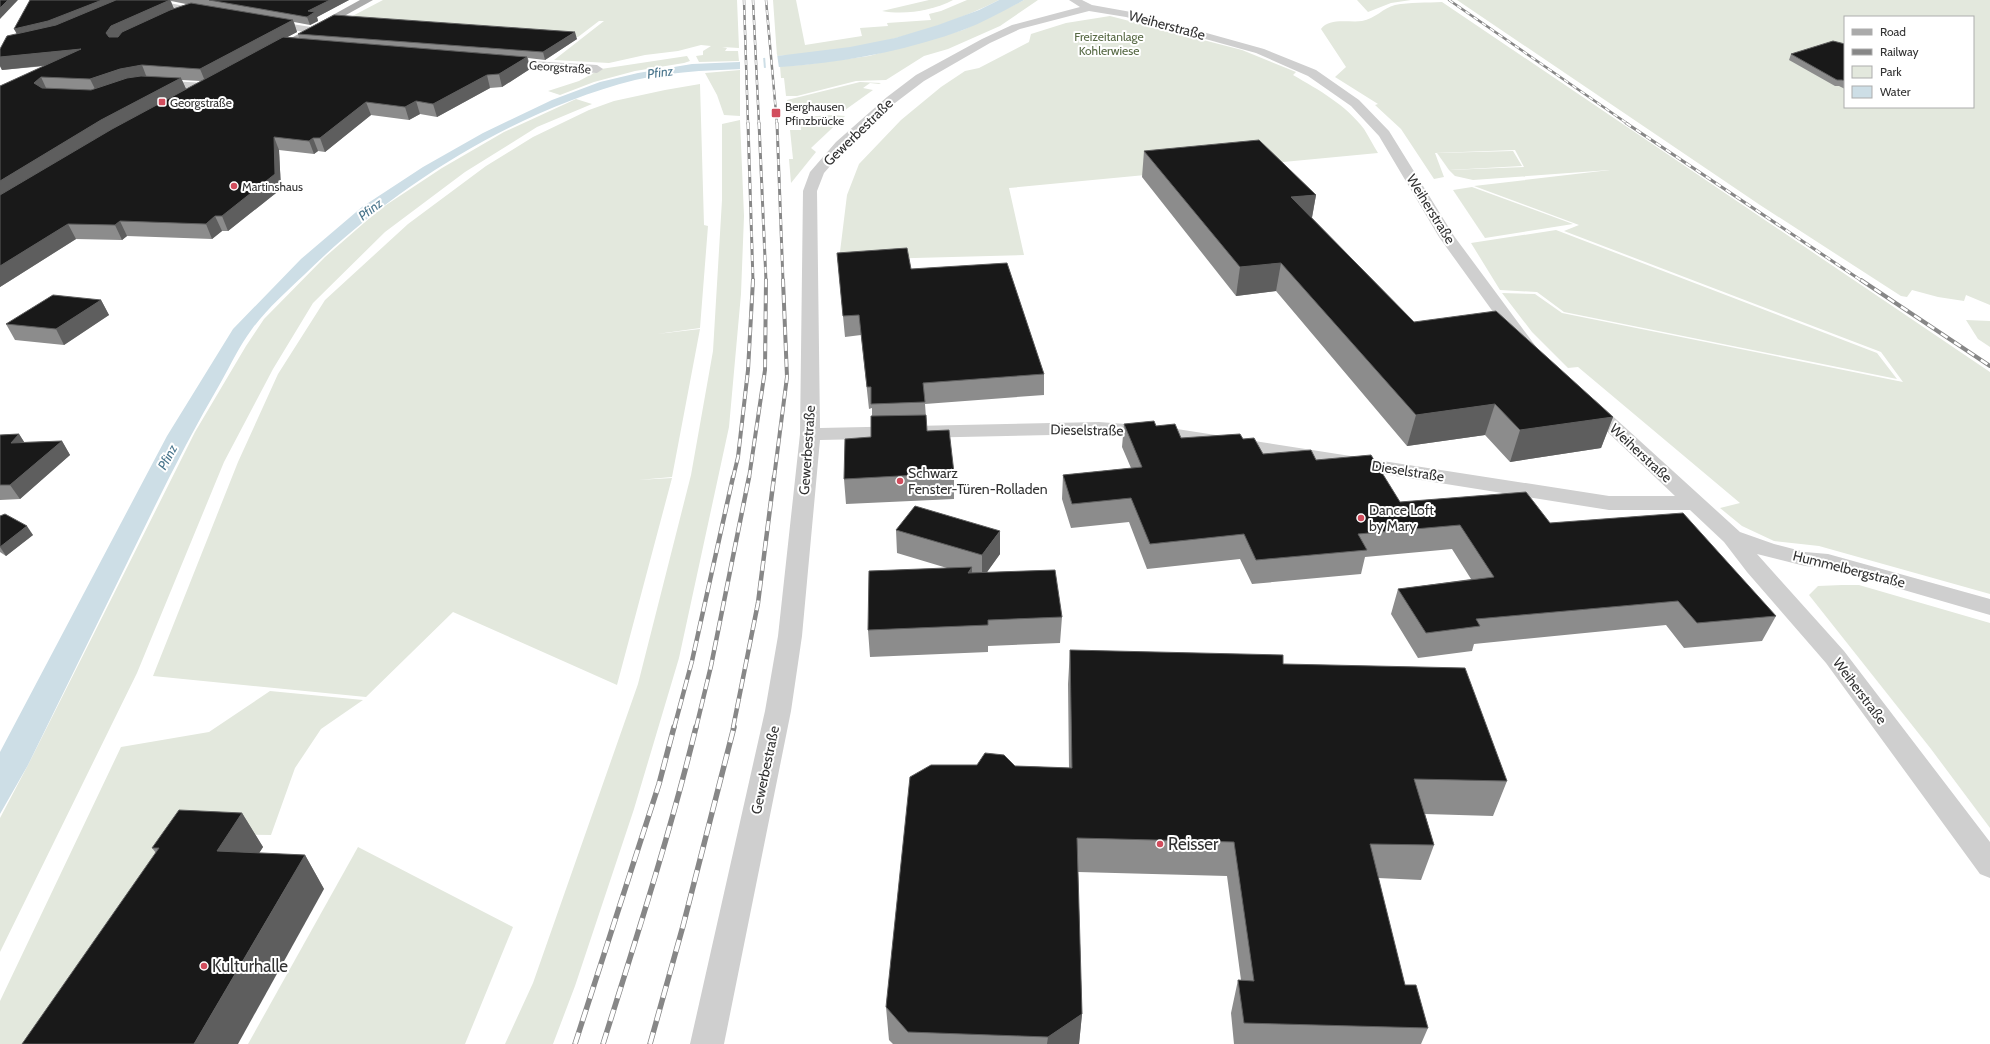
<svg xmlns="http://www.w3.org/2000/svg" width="1990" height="1044" font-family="Cabin,sans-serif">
	<rect width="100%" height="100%" fill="#fff"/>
	<!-- green -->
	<g fill="#e3e8dd" fill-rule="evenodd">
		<polygon points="383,0 737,0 739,48 722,47 727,48 725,51 738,51 739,61 699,62 696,56 703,55 703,51 711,46 701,45 678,51 645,55 609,63 554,60 604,21 599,21 578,37 341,22"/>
		<path d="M773,0h23l9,45 57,-9 -2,-8 28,-2 -1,-3 44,-3 -2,-6 12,-3 26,-11h32c-67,34 -146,52 -222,56z"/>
		<path d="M929,0h24c-21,11 -48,15 -71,11z"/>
		<polygon points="1024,0 1038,0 1000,26 948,49 924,56 886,80 856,81 797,96 786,96 784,78 781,78 780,66 802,65 869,56 917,43 963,30"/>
		<polygon points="1357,0 1411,0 1391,3 1368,12"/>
		<path d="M1457,0h533v305l-24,-10 -2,6 -26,-4 -26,-7 -5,7 -6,-1 -141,-91zM1845,17h128v90h-128z"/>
		<path d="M1442,2l548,370v222l-171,-48 -45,-5 -32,-15 -22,-18 20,-5 -162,-136 -10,1 -36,-36 -30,-39 33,1 27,19 341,69 -22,-30 -317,-121 15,-6 -105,-39 136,-16 -137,10 -18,-4 -6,-6 75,-3 -9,-17 -80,3 9,24 -10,2 -33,-50 -26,-24 3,-1 -43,-27 11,-10 -25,-38c8,-12 29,-6 41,-8 13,-2 21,-13 33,-16 15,-3 32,-2 47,-3z"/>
		<path d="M1110,16l132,34 54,22 -3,3c26,15 53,30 71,54 5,8 9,16 14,24l-369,35 15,67 -185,5 8,-65 12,-31 42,-44 40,-33 24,-16 14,-3 50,-26 2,-8 35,-11z"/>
		<polygon points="687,56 690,61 684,63 635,71 594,82 560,95 548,91 579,81 601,69"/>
		<polygon points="740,70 740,116 724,115 717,95 705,73"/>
		<polygon points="860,82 881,83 879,84 870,83 863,88 873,90 845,110 788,113 787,100"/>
		<polygon points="700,84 704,225 708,226 700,328 657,334 700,329 672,477 638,480 672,478 617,685 453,612 366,697 153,676 238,462 278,374 325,300 408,224 486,166 533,137 589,110 614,101 665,90"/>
		<polygon points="576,99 592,104 537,127 465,172 385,232 313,303 273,369 224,462 137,673 0,952 0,818 28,765 195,432 246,346 264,319 325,257 380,209 442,168 504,132"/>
		<polygon points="832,115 845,116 811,148 816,152 791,183 789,159 793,159 790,130 801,130 800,118 803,117"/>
		<polygon points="740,120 744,216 741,294 729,427 679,658 634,809 575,986 553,1044 505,1044 533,983 638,684 691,475 713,351 722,200 722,124"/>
		<polygon points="1513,151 1522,166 1449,170 1437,153"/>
		<polygon points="1472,187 1573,224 1485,238 1453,190"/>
		<polygon points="1556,230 1877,353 1897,379 1564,312 1537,292 1500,290 1471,243"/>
		<polygon points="1966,320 1990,321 1990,347 1978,339"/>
		<polygon points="1842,585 1859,585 1990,623 1990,828 1931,749 1809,595 1818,586"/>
		<polygon points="270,691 363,700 321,729 295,768 271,835 205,834 32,1044 0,1044 0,1001 121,747 209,732"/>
		<polygon points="358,847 513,927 465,1044 248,1044"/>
	</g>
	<!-- water -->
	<path fill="#cddee6" d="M999,0h25c-20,11 -40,22 -61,30 -49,18 -107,30 -159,35 -56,6 -114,2 -169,15 -122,31 -243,108 -331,195 -18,17 -37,34 -52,54 -12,16 -21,35 -31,53 -24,41 -46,83 -67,126 -42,86 -84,171 -126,257l-28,49v-62l167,-316 66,-107 68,-70 61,-52 61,-40 60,-34 69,-33 48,-18 38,-9 54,-9 47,-2 38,-6 73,-9 45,-9 43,-13 41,-15z"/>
	<!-- pier -->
	<g fill="#fff">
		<polygon points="777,54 779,68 766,69 765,56"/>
		<polygon points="763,56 764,69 740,70 740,60"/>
	</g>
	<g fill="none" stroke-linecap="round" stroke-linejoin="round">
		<!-- minor -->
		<g fill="#cfcfcf" fill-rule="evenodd">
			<polygon points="131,0 153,0 206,10 211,13 206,16 136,3"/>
			<polygon points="1069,0 1082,0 1092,5 1131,12 1264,49 1316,70 1359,100 1389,131 1454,236 1537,348 1534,352 1528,353 1522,352 1439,237 1379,136 1351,106 1308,76 1256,53 1126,17 1089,11 1020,29 990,43 924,81 895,103 846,148 824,173 817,191 820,428 1099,422 1164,427 1609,496 1675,496 1578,404 1581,400 1588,398 1595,400 1740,532 1774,544 1805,552 1828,554 1990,599 1990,615 1828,568 1805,566 1757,554 1844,651 1990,842 1990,878 1980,874 1826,663 1747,572 1724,542 1690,510 1609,510 1164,439 1099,434 820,440 802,636 791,711 724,1044 690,1044 765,711 778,636 800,434 803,191 810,172 836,142 887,97 916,75 982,39 1012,25 1080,7"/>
			<polygon points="266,20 311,27 317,30 311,33 262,25 261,23"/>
			<polygon points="500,59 597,65 603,69 597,73 496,66 494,63"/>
			<polygon points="154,80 205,83 211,87 205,91 150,87 148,84 150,81"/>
		</g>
		<!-- primary -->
		<polygon fill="#aaa" fill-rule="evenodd" points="360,0 373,0 274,55 266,55 264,53"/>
		<!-- rail-far4 casing -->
		<g stroke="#878787" stroke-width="2.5">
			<g id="rail-far4">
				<polyline points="744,0 748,124"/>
				<polyline points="753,0 759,124"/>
				<polyline points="766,0 777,124"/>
				<polyline points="1449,0 1628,124"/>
			</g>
		</g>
		<!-- rail-far3 casing -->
		<g stroke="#878787" stroke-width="3">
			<g id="rail-far3">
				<polyline points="748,123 753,281"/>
				<polyline points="759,123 766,281"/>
				<polyline points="777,123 783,281"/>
				<polyline points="1626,123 1862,281"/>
			</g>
		</g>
		<!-- rail-far2 casing -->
		<g stroke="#878787" stroke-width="4">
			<g id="rail-far2">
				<polyline points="1861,280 1990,366"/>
				<polyline points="733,478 738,457 748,370 753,280"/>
				<polyline points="749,478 765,370 766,280"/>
				<polyline points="774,478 787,377 783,280"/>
			</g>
		</g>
		<!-- rail-far1 casing -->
		<g stroke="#878787" stroke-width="4.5">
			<g id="rail-far1">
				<polyline points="674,728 692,661 733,477"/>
				<polyline points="696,728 711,666 749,477"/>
				<polyline points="733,728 758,603 774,477"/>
			</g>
		</g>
		<!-- rail casing -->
		<g stroke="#878787" stroke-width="5.5">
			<g id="rail">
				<polyline points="575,1044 659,784 674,727"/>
				<path d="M603,1044c33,-105 67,-210 93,-317"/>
				<polyline points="650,1044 683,926 734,727"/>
			</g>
		</g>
		<!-- rail-far4 -->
		<use href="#rail-far4" stroke="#fff" stroke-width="1.5" stroke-dasharray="5" stroke-linecap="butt"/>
		<!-- rail-far3 -->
		<use href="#rail-far3" stroke="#fff" stroke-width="2" stroke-dasharray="6" stroke-linecap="butt"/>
		<!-- rail-far2 -->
		<use href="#rail-far2" stroke="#fff" stroke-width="2.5" stroke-dasharray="8" stroke-linecap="butt"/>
		<!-- rail-far1 -->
		<use href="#rail-far1" stroke="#fff" stroke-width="3" stroke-dasharray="10" stroke-linecap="butt"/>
		<!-- rail -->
		<use href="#rail" stroke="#fff" stroke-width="4" stroke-dasharray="12" stroke-linecap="butt"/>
	</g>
	<!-- wall -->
	<g fill="#8c8c8c" fill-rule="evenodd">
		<path d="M30,0h319l-32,17 1,4 -8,4 -16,-3 3,10 -10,5 12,1 -1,-4 279,5 -32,21 -17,-2 2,11 -28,18 -12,1 -53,29 -17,-3 -11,6 -38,-5 -46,37 -7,-1 -4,3 -35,-4 2,39 -53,42h-6l-10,8 -85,-3 -5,4 -46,-1 -76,48v-201l45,-20 -43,4 -2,-4v-9l17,-23zM171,1l15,3h1l-13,5zM182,80l19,1 -15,8z"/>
		<polygon points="1845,44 1845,89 1839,86 1835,86 1789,60 1791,54"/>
		<polygon points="1144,151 1316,195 1312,218 1414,322 1613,417 1601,448 1510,462 1485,435 1407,446 1276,291 1236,296 1142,177"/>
		<polygon points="837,253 911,269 1044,374 1044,395 925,404 927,431 954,473 954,499 846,504 844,479 871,437 872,416 872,408 869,409 861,335 845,337"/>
		<polygon points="101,300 109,315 64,345 15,340 6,324"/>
		<polygon points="1124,424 1156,426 1181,438 1243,439 1263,454 1316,460 1400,502 1550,523 1776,616 1762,641 1684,648 1666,625 1474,644 1472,651 1418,658 1391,614 1398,589 1471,579 1452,549 1365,557 1361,574 1252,584 1240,559 1147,569 1129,522 1071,528 1062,499 1063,475 1131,468 1122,447"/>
		<polygon points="19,434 24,442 62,441 70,455 20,499 0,500 0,435"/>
		<polygon points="0,516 33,535 6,556 0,552"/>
		<polygon points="896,530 1000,554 987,572 1062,617 1060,643 988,646 988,652 870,657 868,630 947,568 897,553"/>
		<polygon points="1070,650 1283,664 1507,781 1493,816 1425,814 1434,845 1421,880 1378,878 1405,985 1428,1028 1421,1044 1234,1044 1231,1013 1238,980 1241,980 1227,876 1078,872 1082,1014 1079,1044 893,1044 889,1040 886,1007 1015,766 1069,768 1068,684"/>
		<polygon points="242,813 263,847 259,853 305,855 324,889 156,853 152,848"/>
	</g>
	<!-- shaded-wall -->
	<g fill="#5e5e5e">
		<polygon points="8,0 18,0 0,19 0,8"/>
		<polygon points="102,0 127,0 19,38 14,29"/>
		<polygon points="170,0 175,11 116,38 112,45 106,33 111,26"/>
		<polygon points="330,0 349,0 317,17 318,21 310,25 307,17 308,11"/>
		<polygon points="293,20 297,32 205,81 200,69"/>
		<polygon points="575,32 577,39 545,60 543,52"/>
		<polygon points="81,49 87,61 2,70 0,66 0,57"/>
		<polygon points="527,57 530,69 502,87 499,74"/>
		<polygon points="142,65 147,78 96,91 90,79 120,69"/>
		<polygon points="487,75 490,88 437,117 433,104"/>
		<polygon points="41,77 47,90 41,95 34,83"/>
		<polygon points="181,78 187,91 0,200 0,181 101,120"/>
		<polygon points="416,101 420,114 409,120 405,107"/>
		<polygon points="366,102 371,115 325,152 320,138"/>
		<polygon points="274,137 279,150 281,189 228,231 222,216"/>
		<polygon points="313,138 318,151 314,154 309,141"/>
		<polygon points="1316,195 1311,222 1291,197"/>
		<polygon points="215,216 222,231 212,239 206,224"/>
		<polygon points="120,221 127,236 122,240 115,225"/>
		<polygon points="68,224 76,239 0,287 0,266"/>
		<polygon points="1281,263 1276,291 1236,296 1240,267"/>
		<polygon points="101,300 109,315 64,345 56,329"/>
		<polygon points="1495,404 1485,435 1407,446 1416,415"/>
		<polygon points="1613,417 1601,448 1510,462 1520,430"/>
		<polygon points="19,434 28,448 11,443"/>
		<polygon points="62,441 70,455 20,499 10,485"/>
		<polygon points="27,526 33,535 6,556 0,547"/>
		<polygon points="1000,531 1000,554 982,579 982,555"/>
		<polygon points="972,567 972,593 968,573"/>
		<polygon points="242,813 263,847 239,884 217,851"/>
		<polygon points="305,855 324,889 238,1044 194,1044"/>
		<polygon points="1082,1014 1079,1044 1047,1044 1048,1037"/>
	</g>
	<!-- building -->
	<g fill="#191919" stroke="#5e5e5e">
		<polygon points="0,0 8,0 0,8"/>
		<polygon points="30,0 102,0 48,21 14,29"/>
		<polygon points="116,0 170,0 111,26 106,33 109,37 118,37 122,32 170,10 191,3 293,20 200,69 142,65 120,69 90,79 41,77 34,83 42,88 91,90 127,78 141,76 181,78 101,120 0,181 0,86 81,49 0,57 0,49 7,36 56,25"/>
		<polygon points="209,0 330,0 308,11 315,12 307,17"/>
		<polygon points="334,15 575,32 543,52 298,34"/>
		<polygon points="283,37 527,57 499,74 487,75 433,104 416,101 405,107 366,102 320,138 313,138 309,141 274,137 275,174 222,216 215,216 206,224 120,221 115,225 68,224 0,266 0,195 112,129"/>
		<polygon points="1833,41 1845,44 1845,81 1842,80 1837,80 1791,54"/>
		<polygon points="1259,140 1316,195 1291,197 1414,322 1496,311 1613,417 1520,430 1495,404 1416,415 1281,263 1240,267 1144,151"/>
		<polygon points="907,248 911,269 1007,263 1044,374 923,383 925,402 871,404 871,387 867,387 859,315 843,316 837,253"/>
		<polygon points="53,295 101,300 56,329 6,324"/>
		<polygon points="926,415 927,431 949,430 954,473 844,479 845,439 871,437 871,416"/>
		<polygon points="1154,421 1156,426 1175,424 1181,438 1240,434 1243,439 1254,438 1263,454 1311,450 1316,460 1371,455 1400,502 1526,492 1550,523 1683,513 1776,616 1697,623 1678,601 1476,619 1480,626 1426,633 1398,589 1494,577 1460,525 1358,534 1367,550 1256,560 1244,534 1150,544 1131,498 1072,504 1063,475 1142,467 1124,424"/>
		<polygon points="19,434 11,443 62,441 10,485 0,485 0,435"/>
		<polygon points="915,506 1000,531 982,555 896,530"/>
		<polygon points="5,514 27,526 0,547 0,516"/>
		<polygon points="972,567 968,573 1055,570 1062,617 988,620 988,625 868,630 869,571"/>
		<polygon points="1070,650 1283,655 1283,664 1465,668 1507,781 1414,779 1434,845 1370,844 1405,985 1416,985 1428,1028 1244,1023 1238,980 1254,981 1234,842 1077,838 1082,1014 1048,1037 908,1032 886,1007 910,777 931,765 977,765 985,753 1004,755 1015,766 1072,768"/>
		<polygon points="179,810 242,813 217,851 305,855 194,1044 22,1044 159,848 152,848"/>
	</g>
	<!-- markers -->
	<g fill="#d14d5d" stroke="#fff" stroke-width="1.5">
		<rect x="158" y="98" width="8" height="8" rx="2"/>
		<rect x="771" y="108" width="10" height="10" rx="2"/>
		<circle cx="234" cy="186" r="4"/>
		<circle cx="900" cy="481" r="4"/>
		<circle cx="1361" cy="518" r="4"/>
		<circle cx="1160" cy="844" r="4"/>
		<circle cx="204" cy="966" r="4"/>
	</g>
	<g text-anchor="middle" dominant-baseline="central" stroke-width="4" stroke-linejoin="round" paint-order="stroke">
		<!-- far-park labels -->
		<g font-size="12" fill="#576944" stroke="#fff">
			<text x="1109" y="36">Freizeitanlage<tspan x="1109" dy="14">Kohlerwiese</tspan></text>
		</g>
		<!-- far-street labels -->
		<g font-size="12" fill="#323232" stroke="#fff">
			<text transform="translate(560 67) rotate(4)">Georgstraße</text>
		</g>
		<!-- far-poi labels -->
		<g font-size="12" fill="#323232" stroke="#fff" text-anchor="start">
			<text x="170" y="102">Georgstraße</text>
			<text x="785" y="106">Berghausen<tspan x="785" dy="14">Pfinzbrücke</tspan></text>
			<text x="242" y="186">Martinshaus</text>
		</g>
		<!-- far-water labels -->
		<g font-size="13" font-style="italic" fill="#49758c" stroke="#fff">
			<text transform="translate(660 72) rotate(-8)">Pfinz</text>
			<text transform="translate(370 209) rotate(-38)">Pfinz</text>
			<text transform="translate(167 457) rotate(-62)">Pfinz</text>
		</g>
		<!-- street labels -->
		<g font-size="14" fill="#323232" stroke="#fff">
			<text transform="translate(1167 25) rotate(15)">Weiherstraße</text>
			<text transform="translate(858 132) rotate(-44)">Gewerbestraße</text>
			<text transform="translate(1431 209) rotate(58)">Weiherstraße</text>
			<text transform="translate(1087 430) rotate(1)">Dieselstraße</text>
			<text transform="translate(807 450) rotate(-86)">Gewerbestraße</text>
			<text transform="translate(1641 453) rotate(43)">Weiherstraße</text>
			<text transform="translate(1408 471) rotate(9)">Dieselstraße</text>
			<text transform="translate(1849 569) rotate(14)">Hummelbergstraße</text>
			<text transform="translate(1860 691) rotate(53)">Weiherstraße</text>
			<text transform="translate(765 770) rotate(-78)">Gewerbestraße</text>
		</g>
		<!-- poi labels -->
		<g font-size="14" fill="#323232" stroke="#fff" text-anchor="start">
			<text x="908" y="473">Schwarz<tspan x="908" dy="16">Fenster-Türen-Rolladen</tspan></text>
			<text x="1369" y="510">Dance Loft<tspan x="1369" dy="16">by Mary</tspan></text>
		</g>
		<!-- near-poi labels -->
		<g font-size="17" fill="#323232" stroke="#fff" text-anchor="start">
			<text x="1168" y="844">Reisser</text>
			<text x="212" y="966">Kulturhalle</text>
		</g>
	</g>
	<!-- legend -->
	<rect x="1844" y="16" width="130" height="92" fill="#ffffff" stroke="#adadad"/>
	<rect x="1852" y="29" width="20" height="6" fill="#aaaaaa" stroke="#adadad"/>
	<text x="1880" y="36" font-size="12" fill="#323232">Road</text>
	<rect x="1852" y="49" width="20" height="6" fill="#878787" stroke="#adadad"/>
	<text x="1880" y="56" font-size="12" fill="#323232">Railway</text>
	<rect x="1852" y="66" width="20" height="12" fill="#e3e8dd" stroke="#adadad"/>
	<text x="1880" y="76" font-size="12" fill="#323232">Park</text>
	<rect x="1852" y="86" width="20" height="12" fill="#cddee6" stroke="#adadad"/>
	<text x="1880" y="96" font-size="12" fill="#323232">Water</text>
</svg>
